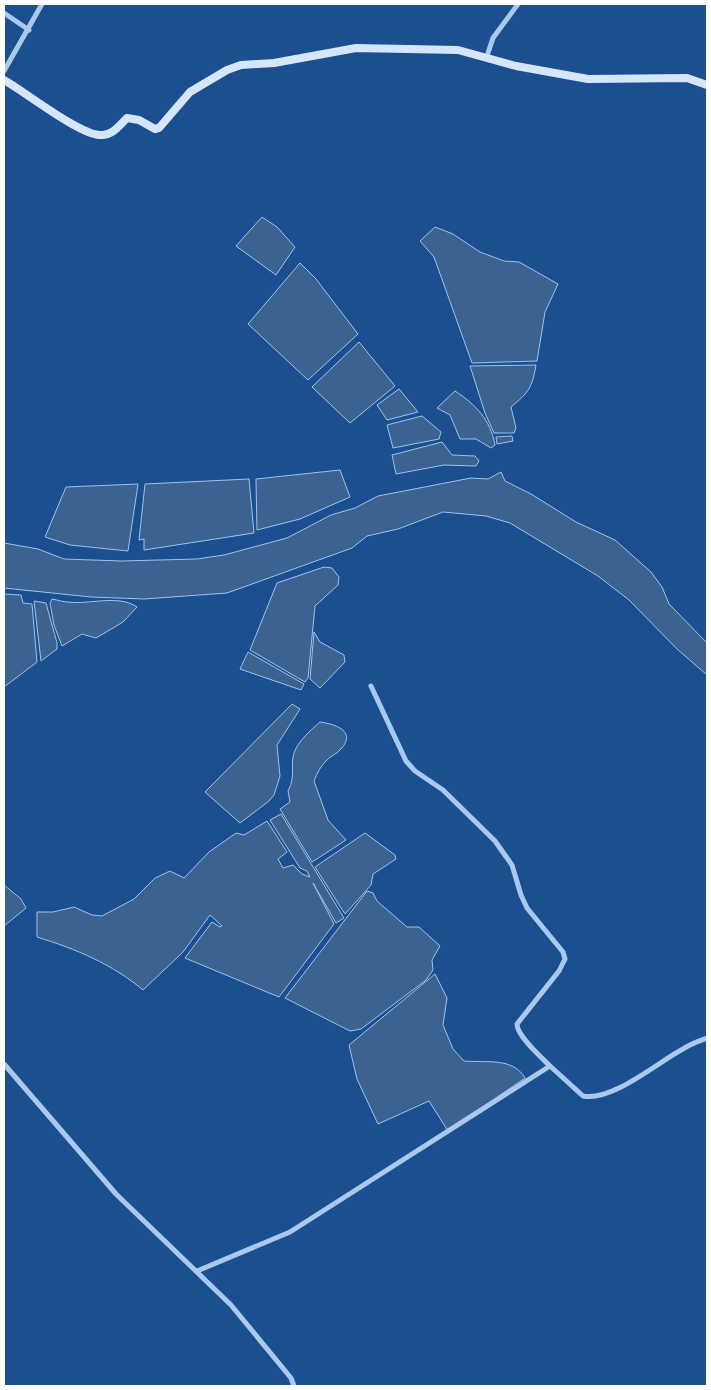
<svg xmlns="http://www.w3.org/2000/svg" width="711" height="1390" font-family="'Titillium Web',sans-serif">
	<rect width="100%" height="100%" fill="#1b4f8f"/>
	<!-- water -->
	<g fill="#3c6290" stroke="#9cc4f0">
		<polygon points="262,217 277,227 295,247 276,275 236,246"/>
		<polygon points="435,227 453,234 480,252 504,261 519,262 558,284 545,312 537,361 472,363 434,257 420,241"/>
		<polygon points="300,263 316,279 358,334 308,380 248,324"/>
		<polygon points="359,342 395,386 350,423 312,387"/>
		<path d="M536,365c-4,23 -7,27 -25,42l5,21 -2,5h-20l-9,-20 -15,-47z"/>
		<polygon points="399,389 418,412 387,420 377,405"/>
		<path d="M455,391c21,14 35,28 40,54l-4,3 -15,-9h-16l-10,-24 -13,-7z"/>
		<polygon points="422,416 441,432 439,439 393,448 387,425"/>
		<polygon points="512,436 513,441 497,444 496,437"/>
		<polygon points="442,442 452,455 475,456 479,461 476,466 444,465 396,474 392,455"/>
		<polygon points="340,470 350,497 300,519 257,530 256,479"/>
		<polygon points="501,472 505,481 531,494 576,522 615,540 651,572 662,587 669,604 707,643 707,675 677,649 629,600 598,576 510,523 486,516 443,512 398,529 367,536 352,548 227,593 144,599 91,597 4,588 4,543 38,549 64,559 121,561 197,559 224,555 287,538 331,515 355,508 378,496 471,478 488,479"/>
		<polygon points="249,479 254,533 144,550 144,539 139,540 145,484"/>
		<polygon points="138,484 128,551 70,545 45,537 66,487"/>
		<polygon points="324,567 332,568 339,577 338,585 315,606 308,678 305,682 250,650 277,583"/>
		<polygon points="4,594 21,595 23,603 32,604 37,662 4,687"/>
		<path d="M52,599c6,1 11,3 16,3 21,3 50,-8 69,5l-14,15 -27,16 -14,-4 -20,12 -8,-21 -4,-22z"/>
		<polygon points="34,601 46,603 57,643 57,649 41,661"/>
		<polygon points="314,632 320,642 344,655 345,662 320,688 310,679"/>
		<polygon points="248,652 304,684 301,690 240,669"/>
		<polygon points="292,704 300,709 277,745 280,776 274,795 269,801 240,823 205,792"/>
		<path d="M320,722c15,2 37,9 21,27 -4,5 -11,7 -15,12 -6,6 -9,13 -12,20l14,39 18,20 -34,22 -32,-53 10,-7 -2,-11c8,-15 2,-25 6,-38 4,-12 17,-23 26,-31z"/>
		<path d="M281,814l63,104 -8,5 -23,-40 21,41 -55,73 -94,-39 27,-36 8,5 2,-1 -12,-11 -27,37 -40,38c-31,-26 -67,-41 -106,-53v-25h16l21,-5 18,8 10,1 32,-17 21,-21 15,-7 14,7 25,-26 27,-19 8,2 23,-14 20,31 -9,7 5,9 10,-3 9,9 8,3 -3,-6 -7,-3 -30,-48z"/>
		<polygon points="365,833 395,855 396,859 373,874 371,885 345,914 315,867"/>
		<polygon points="4,885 21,899 26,908 4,926"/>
		<polygon points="367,891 373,893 377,901 407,927 419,927 440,946 432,960 433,970 426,980 361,1029 350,1031 285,998"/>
		<path d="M435,974l12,24 -4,27 10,24 11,12c22,2 49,-4 61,17l-77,53 -19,-30 -51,23 -21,-45 -8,-34z"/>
	</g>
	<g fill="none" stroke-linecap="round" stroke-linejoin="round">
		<!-- street -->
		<g stroke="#a9c9ee" stroke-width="5">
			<polyline points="4,13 29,30"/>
			<polyline points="487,56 493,38 518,4"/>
			<polyline points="4,71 42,4"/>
			<polyline points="4,1064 116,1194 231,1305 291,1378 294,1386"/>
			<path d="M550,1066l33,30c29,6 75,-34 100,-47 7,-5 16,-8 24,-11"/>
			<path d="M197,1271l93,-39 260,-166c-9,-9 -33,-30 -33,-42l42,-53 6,-12 -2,-7 -36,-44 -6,-13 -9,-30 -17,-24 -52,-51 -28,-19 -9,-10 -35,-75"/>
		</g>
		<!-- secondary -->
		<path stroke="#d6e6fa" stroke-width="8" d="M4,80c20,11 78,57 98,55 11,0 18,-10 25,-17l12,2 16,9 4,-1 31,-36 37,-22 14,-5 33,-2 82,-15 102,2 58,16 72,13 99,-1 20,7"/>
	</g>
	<!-- border -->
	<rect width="711" height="1390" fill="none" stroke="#ffffff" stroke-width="10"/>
</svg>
